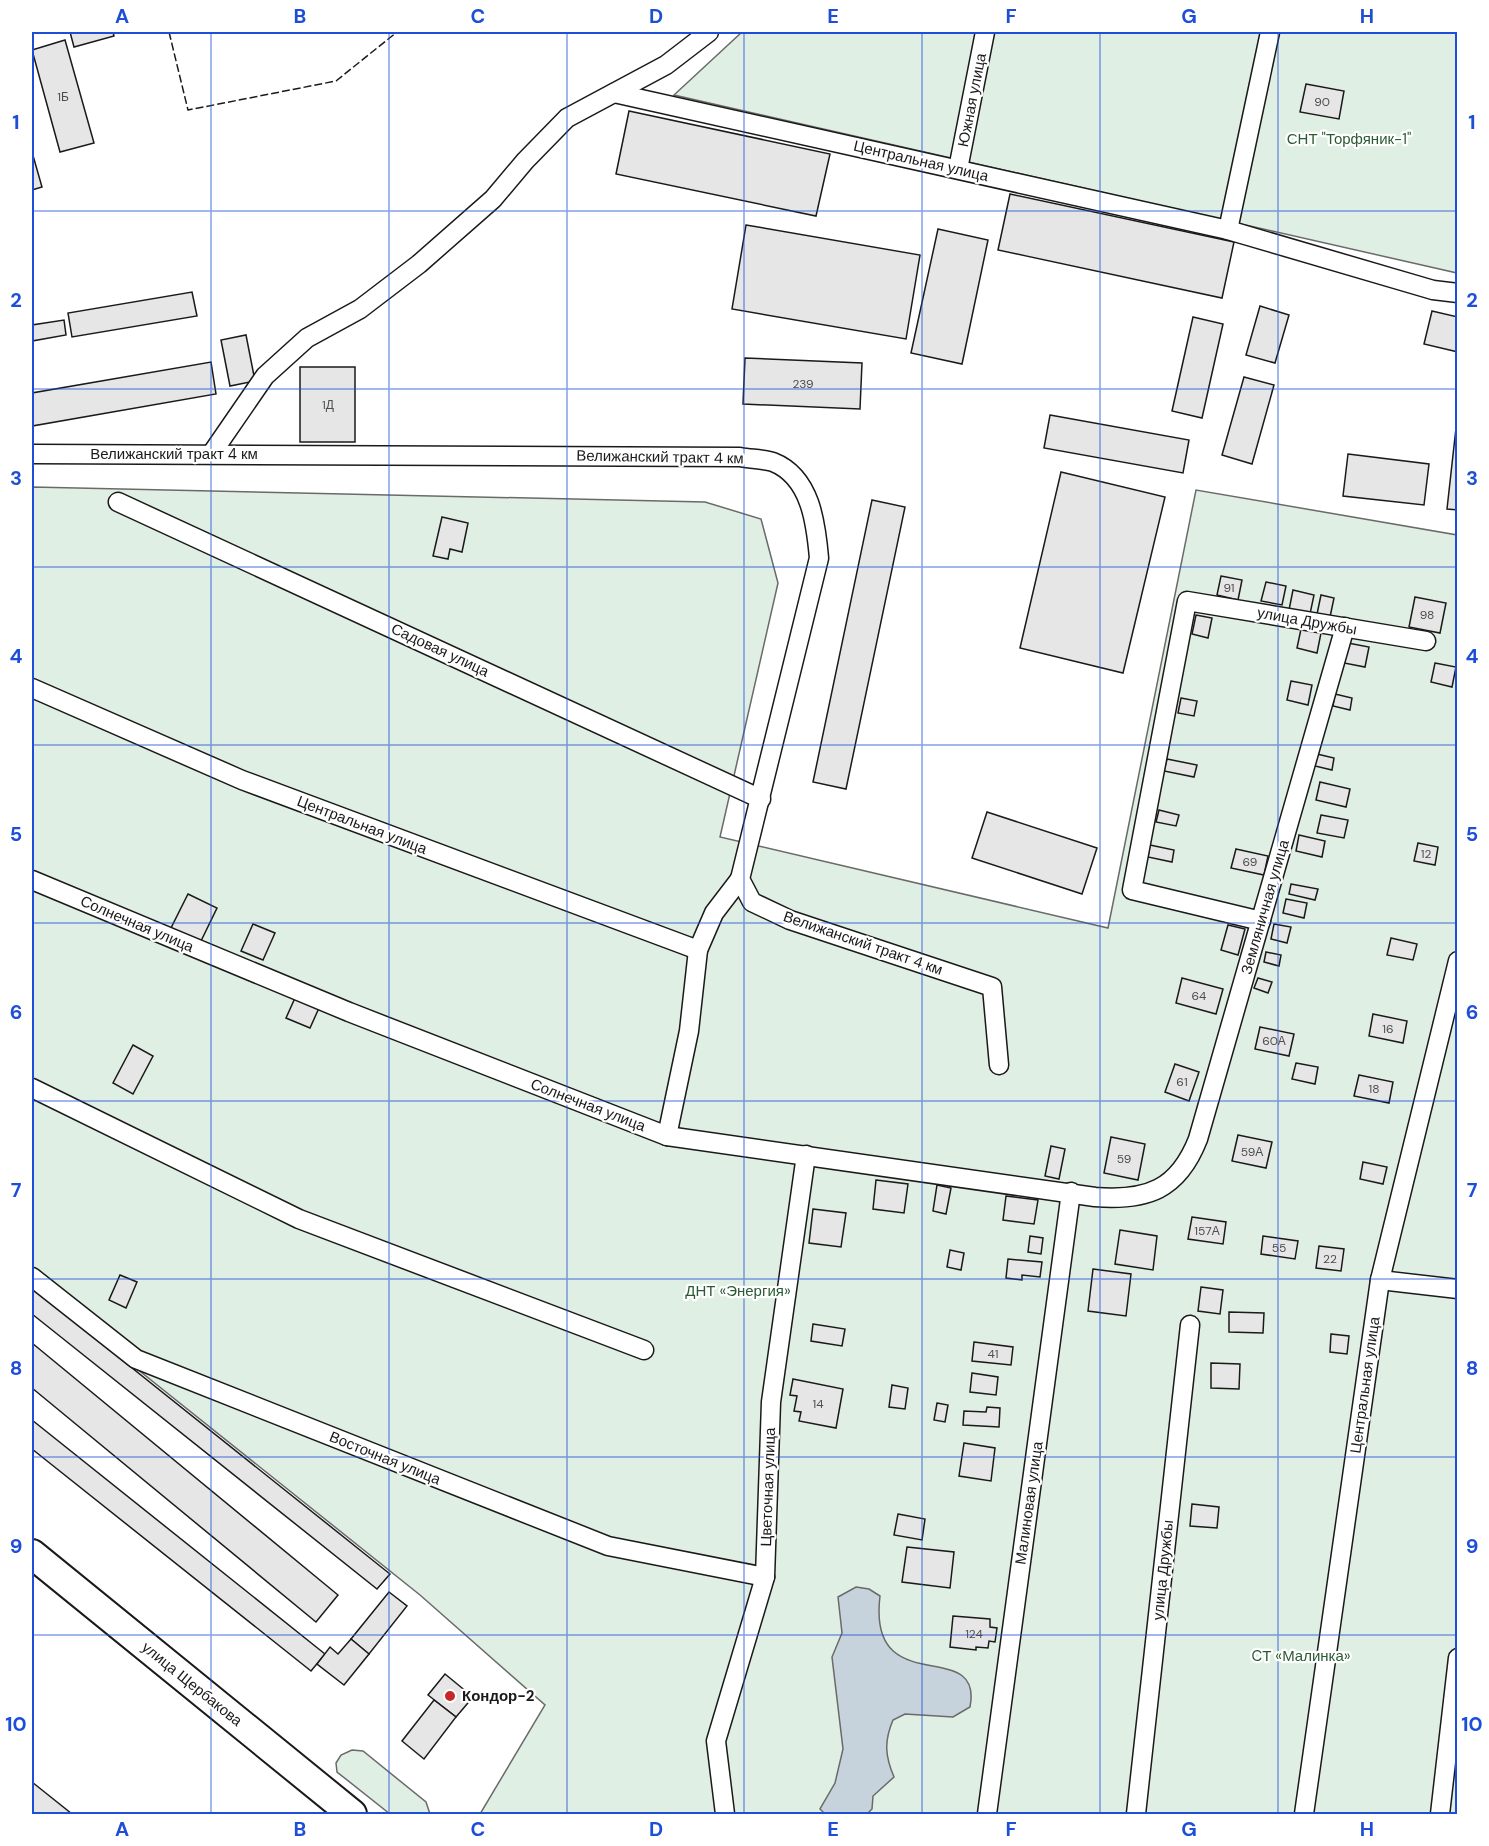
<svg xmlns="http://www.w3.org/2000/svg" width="1489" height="1846" font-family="'DM Sans',sans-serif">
	<rect width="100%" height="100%" fill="#fff"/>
	<!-- green -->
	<g fill="#e0efe3" stroke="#6a6a6a" stroke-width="1.5">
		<polygon points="742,32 1457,32 1457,273 674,95"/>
		<polygon points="32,487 705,502 761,519 778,583 720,837 1108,928 1196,490 1457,535 1457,1814 480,1814 545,1705 420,1595 32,1285"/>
		<polygon points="352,1750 363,1751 426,1802 430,1814 390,1814 337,1772 336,1763 341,1755"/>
	</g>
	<!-- water -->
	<path fill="#c6d2dc" stroke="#6a6a6a" stroke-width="1.5" d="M856,1587l13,2 11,7c-13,107 104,39 90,111l-17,10 -48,-3 -12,6c-9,21 -8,36 1,57l-21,19 -1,13 -5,5h-42l-5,-5 15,-26 8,-34 -11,-92 10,-24 -4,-36z"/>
	<!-- building -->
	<g fill="#e6e6e6" stroke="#1a1a1a" stroke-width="1.5">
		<polygon points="70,32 113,32 114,36 74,47"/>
		<polygon points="65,40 94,143 60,152 32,50"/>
		<polygon points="1306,84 1344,91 1339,119 1300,112"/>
		<polygon points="629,111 830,154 816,216 616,174"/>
		<polygon points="32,152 42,187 32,190"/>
		<polygon points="1010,194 1234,242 1222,298 998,250"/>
		<polygon points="746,225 920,255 906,339 732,309"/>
		<polygon points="938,229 988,240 962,364 911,353"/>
		<polygon points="192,292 197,316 72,337 68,313"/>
		<polygon points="1260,306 1289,315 1275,363 1246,355"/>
		<polygon points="1432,311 1458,317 1458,352 1424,344"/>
		<polygon points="1193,317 1223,324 1202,418 1172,411"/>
		<polygon points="64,320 66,335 32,341 32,325"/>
		<polygon points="246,335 255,381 230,386 221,340"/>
		<polygon points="745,358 862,363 860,409 743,404"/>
		<polygon points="211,362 216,394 32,426 32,393"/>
		<rect x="300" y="367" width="55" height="75"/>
		<polygon points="1244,377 1274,385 1252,464 1222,455"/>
		<polygon points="1050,415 1189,440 1183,473 1044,448"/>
		<polygon points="1457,419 1458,419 1458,510 1447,509"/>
		<polygon points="1348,454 1429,464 1424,505 1343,496"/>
		<polygon points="1061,472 1165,497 1123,673 1020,648"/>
		<polygon points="872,500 905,507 846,789 813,782"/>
		<polygon points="442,517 468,523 462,552 450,549 448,559 433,556"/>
		<polygon points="1221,576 1242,580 1238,600 1217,595"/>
		<polygon points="1266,582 1286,586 1282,605 1261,601"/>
		<polygon points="1293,590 1314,595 1310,614 1289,610"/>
		<polygon points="1321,595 1334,598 1330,617 1317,614"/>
		<polygon points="1415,597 1446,603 1440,633 1409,627"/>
		<polygon points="1196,615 1212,618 1208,638 1192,634"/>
		<polygon points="1301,629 1321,633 1317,653 1297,648"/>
		<polygon points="1348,643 1369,647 1365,667 1344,663"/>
		<polygon points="1435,663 1456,667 1452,687 1431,682"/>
		<polygon points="1291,681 1312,685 1308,705 1287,700"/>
		<polygon points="1335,694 1352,698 1350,710 1333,706"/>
		<polygon points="1181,698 1197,701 1194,716 1178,713"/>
		<polygon points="1317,754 1334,758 1332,770 1315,766"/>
		<polygon points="1167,759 1197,765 1194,777 1164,771"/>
		<polygon points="1320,782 1350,789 1346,807 1316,800"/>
		<polygon points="1159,810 1179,815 1176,826 1156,822"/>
		<polygon points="987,812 1097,848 1082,894 972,858"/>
		<polygon points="1321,815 1348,820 1344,838 1317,833"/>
		<polygon points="1299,835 1325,841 1322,857 1296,851"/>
		<polygon points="1418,843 1438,847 1435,865 1414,861"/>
		<polygon points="1150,845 1174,850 1172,862 1148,857"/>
		<polygon points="1236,849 1268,856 1264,875 1231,868"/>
		<polygon points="1291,884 1318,889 1315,900 1289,894"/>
		<polygon points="188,894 217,908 200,943 171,928"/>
		<polygon points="1286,899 1307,903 1304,918 1283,913"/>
		<polygon points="253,924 275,933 263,960 241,951"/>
		<polygon points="1274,924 1291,927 1287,943 1271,939"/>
		<polygon points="1228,925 1245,929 1238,955 1221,950"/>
		<polygon points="1391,938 1417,944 1413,960 1387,955"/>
		<polygon points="1266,952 1281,955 1279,966 1264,962"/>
		<polygon points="1182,978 1223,989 1216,1014 1176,1003"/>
		<polygon points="1258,978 1272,982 1268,993 1254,988"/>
		<polygon points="295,998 319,1008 310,1028 286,1018"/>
		<polygon points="1373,1014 1407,1021 1403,1043 1369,1036"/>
		<polygon points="1260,1027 1294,1034 1289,1056 1255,1049"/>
		<polygon points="133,1045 153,1056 133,1094 113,1083"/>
		<polygon points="1296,1063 1318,1067 1315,1084 1292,1079"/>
		<polygon points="1175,1064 1199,1072 1189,1101 1165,1092"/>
		<polygon points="1359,1075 1393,1082 1389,1103 1354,1096"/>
		<polygon points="1238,1135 1272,1142 1266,1168 1232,1161"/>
		<polygon points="1111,1137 1145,1144 1138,1180 1104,1173"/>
		<polygon points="1051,1146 1065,1149 1059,1179 1045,1176"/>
		<polygon points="1363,1162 1387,1167 1383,1184 1360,1179"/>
		<polygon points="876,1180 908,1184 904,1213 873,1209"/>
		<polygon points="937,1185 951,1188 946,1214 933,1211"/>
		<polygon points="1006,1196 1038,1200 1034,1224 1003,1220"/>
		<polygon points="813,1209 846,1213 841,1247 809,1243"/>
		<polygon points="1192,1217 1226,1222 1223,1244 1188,1239"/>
		<polygon points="1120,1230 1157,1236 1153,1270 1115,1264"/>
		<polygon points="1030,1236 1043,1238 1041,1254 1028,1252"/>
		<polygon points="1263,1236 1298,1241 1295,1259 1261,1254"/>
		<polygon points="1319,1246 1344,1249 1341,1271 1316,1268"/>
		<polygon points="950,1250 964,1253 961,1270 947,1267"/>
		<polygon points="1008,1259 1042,1262 1040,1277 1022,1275 1022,1280 1006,1278"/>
		<polygon points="1093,1269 1131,1274 1126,1316 1088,1311"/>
		<polygon points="120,1275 137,1282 126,1308 109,1300"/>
		<polygon points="1201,1287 1223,1290 1220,1314 1198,1311"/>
		<polygon points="32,1288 390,1574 377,1589 32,1314"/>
		<polygon points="1229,1312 1264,1313 1263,1333 1229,1332"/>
		<polygon points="813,1324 845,1329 842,1346 811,1341"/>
		<polygon points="1331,1334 1349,1336 1347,1354 1330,1352"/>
		<polygon points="974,1342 1013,1347 1011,1365 972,1361"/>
		<polygon points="32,1343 338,1595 316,1622 32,1388"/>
		<polygon points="1211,1363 1240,1364 1239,1389 1211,1388"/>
		<polygon points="972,1373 998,1377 996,1395 970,1392"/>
		<polygon points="793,1379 843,1389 836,1428 799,1421 801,1412 794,1411 797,1396 790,1395"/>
		<polygon points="892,1385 908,1388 905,1409 889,1407"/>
		<polygon points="937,1403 948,1405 945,1422 934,1420"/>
		<polygon points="987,1407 1000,1408 999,1427 963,1425 964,1411 986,1412"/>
		<polygon points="32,1420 325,1654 311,1671 32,1449"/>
		<polygon points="964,1443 995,1448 991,1481 959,1476"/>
		<polygon points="1192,1504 1219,1507 1217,1528 1190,1526"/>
		<polygon points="898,1514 925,1519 922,1540 894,1535"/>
		<polygon points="907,1547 954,1552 950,1588 902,1582"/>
		<polygon points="389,1592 407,1606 369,1654 351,1639"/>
		<polygon points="953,1616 990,1619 990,1627 997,1628 995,1642 989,1641 988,1648 976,1647 976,1650 950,1647"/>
		<polygon points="351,1639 369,1654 344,1685 317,1664 330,1647 338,1654"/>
		<polygon points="445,1674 473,1697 456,1717 428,1695"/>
		<polygon points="434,1700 456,1717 424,1759 402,1741"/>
		<polygon points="32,1782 72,1814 32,1814"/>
	</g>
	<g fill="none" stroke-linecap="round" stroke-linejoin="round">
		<!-- street casing -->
		<g stroke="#1a1a1a" stroke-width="21">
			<g id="street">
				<polyline points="614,93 1228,230 1433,290 1458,293"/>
				<polyline points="958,169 985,32"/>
				<polyline points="1228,230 1270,32"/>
				<polyline points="212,453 265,376 307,338 360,309 419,264 493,199 525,161 567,118 666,65 709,32"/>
				<path d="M32,454l708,3c10,2 23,2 33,5 38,15 43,62 46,96l-79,321 12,23 38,18 202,67 7,78"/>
				<polyline points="118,502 761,799"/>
				<polyline points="32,688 242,780 698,950"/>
				<path d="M32,880l317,132 318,124 428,61c52,4 83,-7 103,-58l147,-512"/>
				<polyline points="1261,921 1132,890 1187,601 1426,641"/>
				<polyline points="32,1088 299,1219 644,1350"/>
				<polyline points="667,1136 689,1031 698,950 714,913 740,879"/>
				<polyline points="32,1277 136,1359 608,1546 765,1577"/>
				<polyline points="1380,1280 1458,1289"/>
				<polyline points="725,1814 716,1741 765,1577 771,1402 806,1155"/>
				<polyline points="987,1814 1071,1192"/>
				<polyline points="1136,1814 1190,1325"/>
				<polyline points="1304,1814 1380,1280 1458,961"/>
				<polyline points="1440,1814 1458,1658"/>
			</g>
		</g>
		<!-- primary casing -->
		<g stroke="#1a1a1a" stroke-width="32">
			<polyline id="primary" points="32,1554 352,1814"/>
		</g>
		<!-- street -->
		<use href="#street" stroke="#fff" stroke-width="18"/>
		<!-- primary -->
		<use href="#primary" stroke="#fff" stroke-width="28"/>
		<!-- fence -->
		<polyline stroke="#1a1a1a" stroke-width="1.5" stroke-dasharray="8 3" stroke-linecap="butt" points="169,32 188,110 336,81 397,32"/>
	</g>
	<!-- grid -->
	<path fill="none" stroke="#1d4ed8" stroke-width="1.5" stroke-opacity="0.55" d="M211,32v1782M389,32v1782M567,32v1782M744,32v1782M922,32v1782M1100,32v1782M1278,32v1782M32,211h1426M32,389h1426M32,567h1426M32,745h1426M32,923h1426M32,1101h1426M32,1279h1426M32,1457h1426M32,1635h1426"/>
	<!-- markers -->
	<circle fill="#c62828" stroke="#fff" stroke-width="2" cx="450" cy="1696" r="6"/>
	<g text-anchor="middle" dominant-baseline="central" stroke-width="4.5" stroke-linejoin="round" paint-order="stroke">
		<!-- number labels -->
		<g font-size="12" fill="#4d4d4d">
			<text x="63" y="97">1Б</text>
			<text x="1322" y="102">90</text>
			<text x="803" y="384">239</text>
			<text x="328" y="405">1Д</text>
			<text x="1229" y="588">91</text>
			<text x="1427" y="615">98</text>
			<text x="1426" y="854">12</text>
			<text x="1250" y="862">69</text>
			<text x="1199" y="996">64</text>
			<text x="1388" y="1029">16</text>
			<text x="1274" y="1041">60А</text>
			<text x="1182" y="1082">61</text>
			<text x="1374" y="1089">18</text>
			<text x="1252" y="1152">59А</text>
			<text x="1124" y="1159">59</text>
			<text x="1207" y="1231">157А</text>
			<text x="1279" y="1248">55</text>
			<text x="1330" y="1259">22</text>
			<text x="993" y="1354">41</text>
			<text x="818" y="1404">14</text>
			<text x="974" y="1634">124</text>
		</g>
		<!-- street labels -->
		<g font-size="15" fill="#1a1a1a" stroke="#fff">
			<text transform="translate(972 100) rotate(-79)">Южная улица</text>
			<text transform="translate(921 161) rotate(13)">Центральная улица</text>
			<text x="174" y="454">Велижанский тракт 4 км</text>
			<text transform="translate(660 457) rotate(1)">Велижанский тракт 4 км</text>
			<text transform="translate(1307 621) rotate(10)">улица Дружбы</text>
			<text transform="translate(440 650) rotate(25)">Садовая улица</text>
			<text transform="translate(362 825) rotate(21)">Центральная улица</text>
			<text transform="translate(1265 907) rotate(-74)">Земляничная улица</text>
			<text transform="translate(137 924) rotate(23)">Солнечная улица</text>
			<text transform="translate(863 943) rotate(19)">Велижанский тракт 4 км</text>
			<text transform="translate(588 1105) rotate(21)">Солнечная улица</text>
			<text transform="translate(1365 1385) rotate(-82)">Центральная улица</text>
			<text transform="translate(385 1458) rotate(22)">Восточная улица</text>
			<text transform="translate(768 1487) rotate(-88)">Цветочная улица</text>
			<text transform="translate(1029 1503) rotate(-82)">Малиновая улица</text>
			<text transform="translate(1163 1570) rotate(-84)">улица Дружбы</text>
			<text transform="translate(192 1684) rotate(39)">улица Щербакова</text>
		</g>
		<!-- park labels -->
		<g font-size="15" fill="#2b5a34" stroke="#fff">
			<text x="1349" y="139">СНТ "Торфяник-1"</text>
			<text x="738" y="1291">ДНТ «Энергия»</text>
			<text x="1301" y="1656">CТ «Малинка»</text>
		</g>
		<!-- poi labels -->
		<g font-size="15" font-weight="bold" fill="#1a1a1a" stroke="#fff" text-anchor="start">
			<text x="462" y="1696">Кондор-2</text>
		</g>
	</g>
	<!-- border -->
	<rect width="1489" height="1846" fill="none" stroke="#ffffff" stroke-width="66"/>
	<rect x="33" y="33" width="1423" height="1780" fill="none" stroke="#1d4ed8" stroke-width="2"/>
	<g font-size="20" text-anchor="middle" font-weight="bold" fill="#1d4ed8">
		<text x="122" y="23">A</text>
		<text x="300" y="23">B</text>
		<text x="478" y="23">C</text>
		<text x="656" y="23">D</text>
		<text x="833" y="23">E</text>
		<text x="1011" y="23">F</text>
		<text x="1189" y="23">G</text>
		<text x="1367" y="23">H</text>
		<text x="16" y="129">1</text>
		<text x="1472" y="129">1</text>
		<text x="16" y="307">2</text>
		<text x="1472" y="307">2</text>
		<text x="16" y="485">3</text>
		<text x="1472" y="485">3</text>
		<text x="16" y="663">4</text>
		<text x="1472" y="663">4</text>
		<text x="16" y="841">5</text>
		<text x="1472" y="841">5</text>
		<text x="16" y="1019">6</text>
		<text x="1472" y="1019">6</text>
		<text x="16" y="1197">7</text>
		<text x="1472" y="1197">7</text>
		<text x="16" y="1375">8</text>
		<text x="1472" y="1375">8</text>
		<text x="16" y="1553">9</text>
		<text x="1472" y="1553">9</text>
		<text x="16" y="1731">10</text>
		<text x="1472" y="1731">10</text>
		<text x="122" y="1836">A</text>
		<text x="300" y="1836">B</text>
		<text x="478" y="1836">C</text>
		<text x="656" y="1836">D</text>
		<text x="833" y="1836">E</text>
		<text x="1011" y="1836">F</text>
		<text x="1189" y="1836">G</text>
		<text x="1367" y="1836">H</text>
	</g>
</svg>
